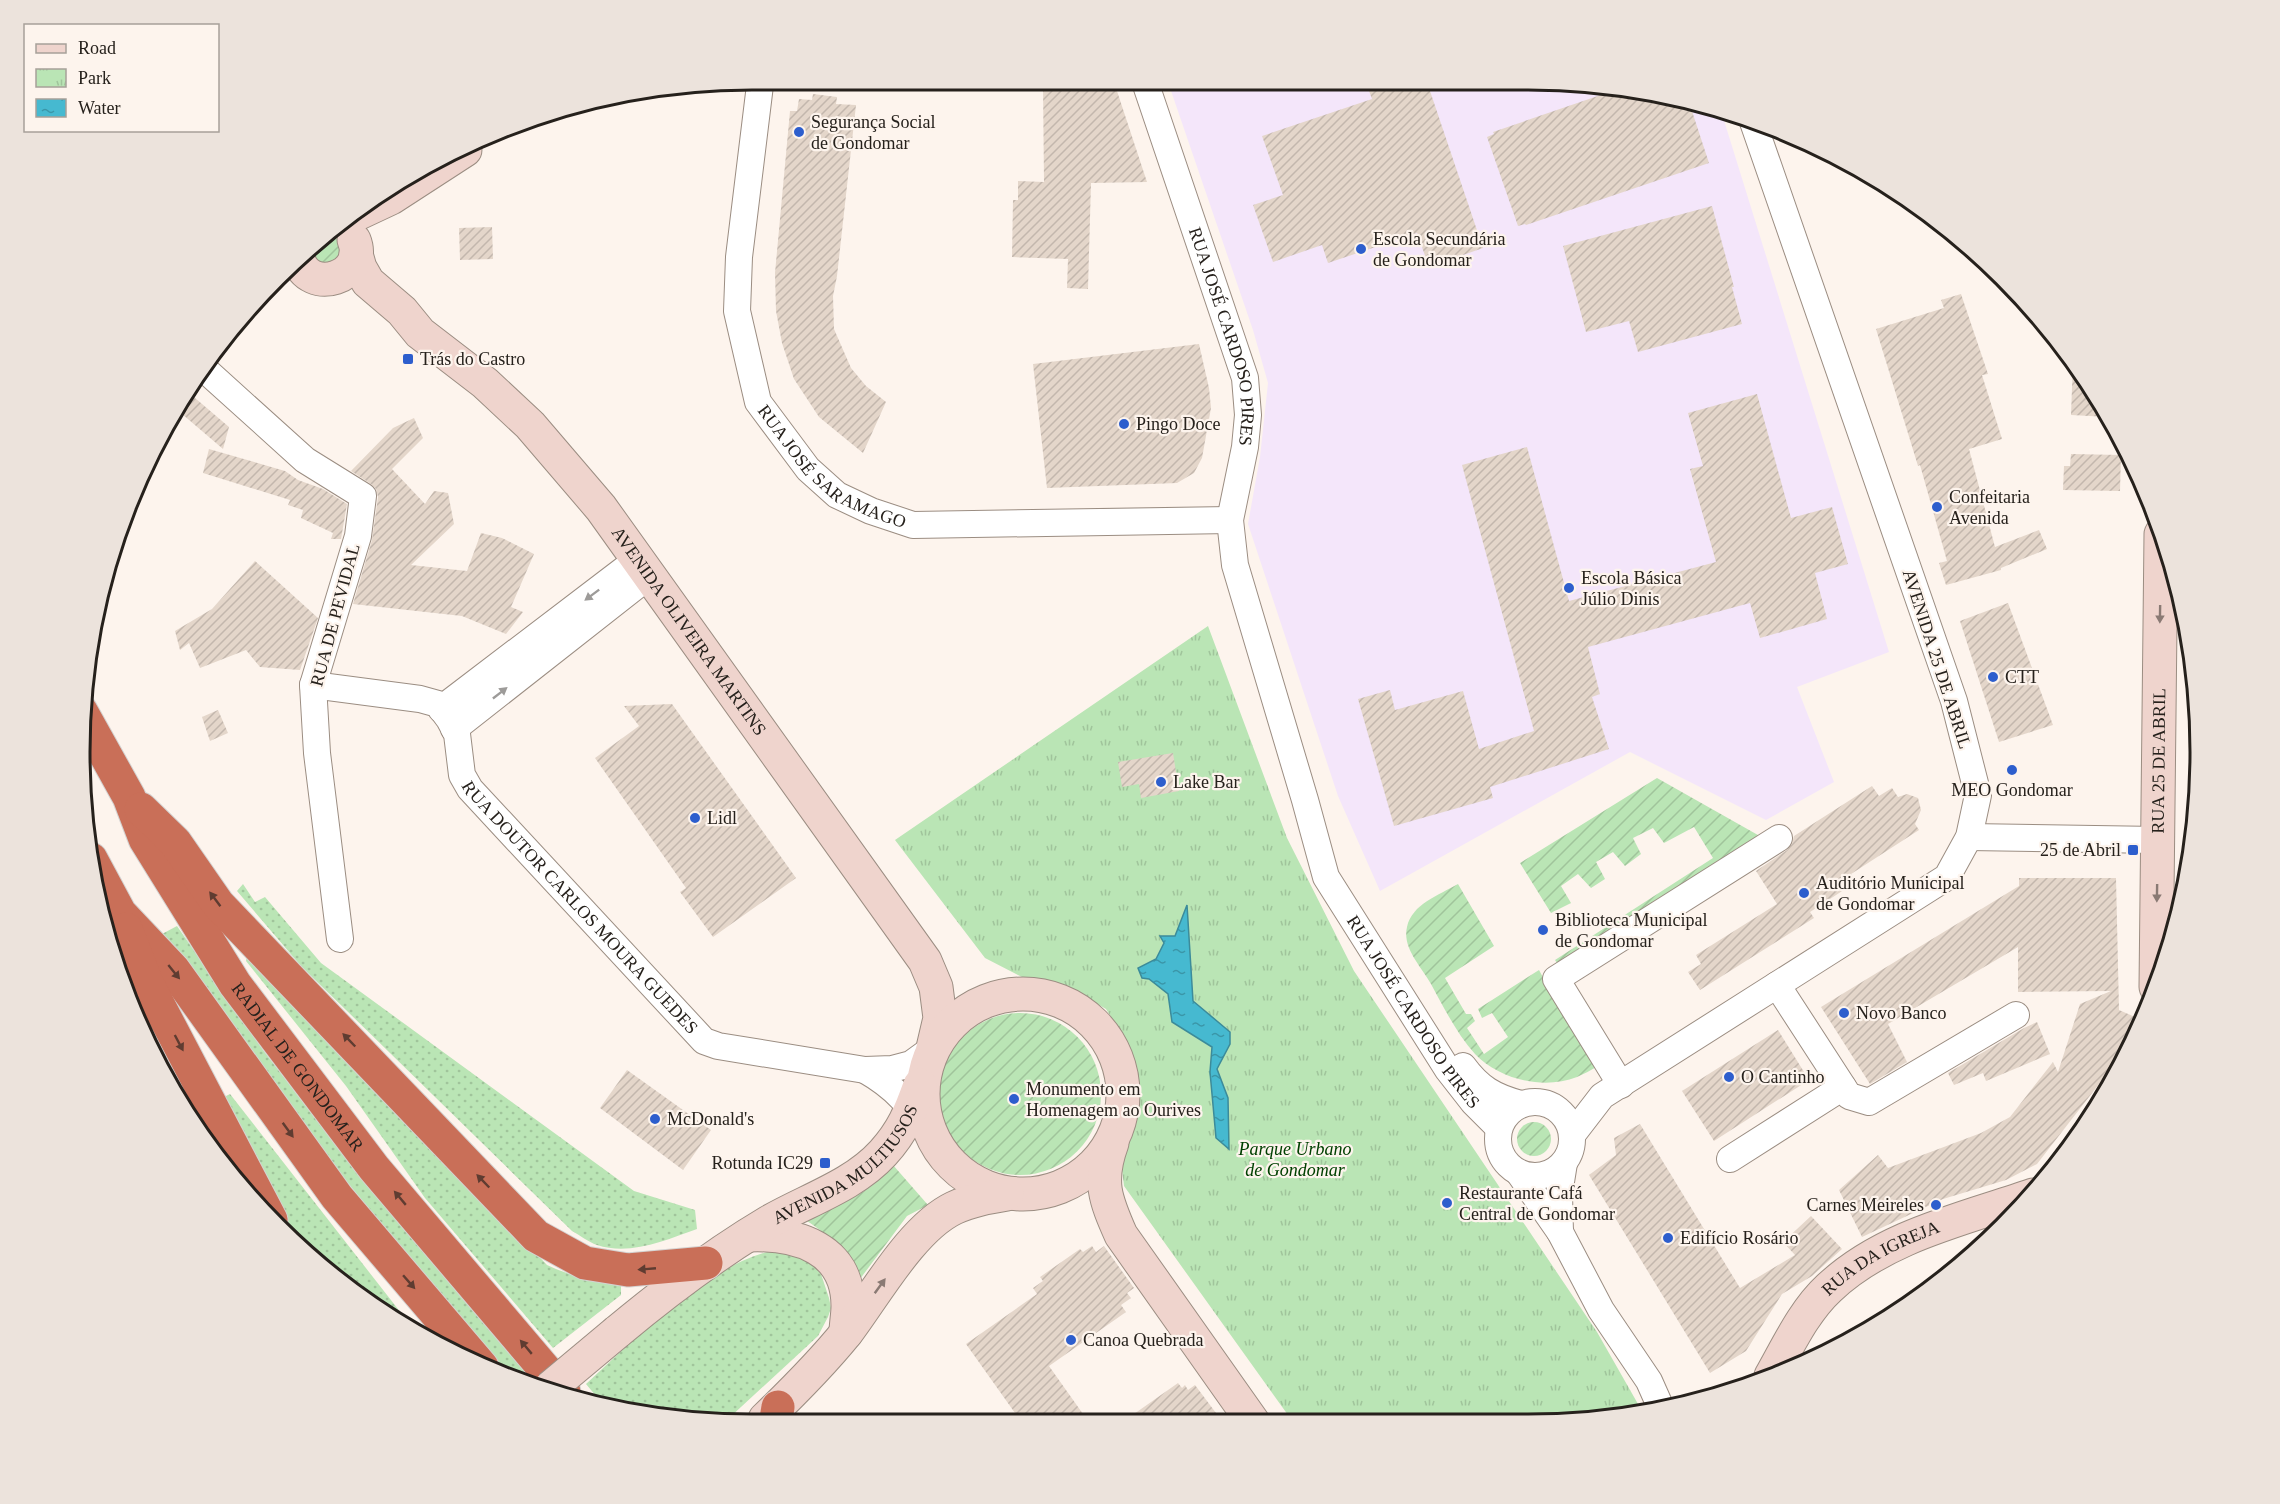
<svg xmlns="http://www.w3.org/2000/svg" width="2280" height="1504" font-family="Georgia,serif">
	<defs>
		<pattern id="grass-dots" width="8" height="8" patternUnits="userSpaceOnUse" patternTransform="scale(1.5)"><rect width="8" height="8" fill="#bae5b5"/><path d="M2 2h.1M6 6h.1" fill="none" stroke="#a0c49b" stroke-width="1.8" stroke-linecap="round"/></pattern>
		<pattern id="forest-firs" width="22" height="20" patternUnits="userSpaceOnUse" patternTransform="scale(1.5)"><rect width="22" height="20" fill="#bae5b5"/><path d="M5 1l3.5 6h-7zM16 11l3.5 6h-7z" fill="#a0c49b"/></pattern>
		<pattern id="park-tufts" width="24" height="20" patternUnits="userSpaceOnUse" patternTransform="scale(1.5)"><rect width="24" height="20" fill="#bae5b5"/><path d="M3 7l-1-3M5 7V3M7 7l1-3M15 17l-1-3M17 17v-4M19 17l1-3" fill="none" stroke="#a0c49b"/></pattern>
		<pattern id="garden-furrows" width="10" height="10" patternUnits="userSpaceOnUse" patternTransform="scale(1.5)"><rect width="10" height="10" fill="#bae5b5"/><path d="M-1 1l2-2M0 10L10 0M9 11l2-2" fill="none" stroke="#a0c49b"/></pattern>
		<pattern id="water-ripples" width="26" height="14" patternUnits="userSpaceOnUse" patternTransform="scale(1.5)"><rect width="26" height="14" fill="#46b9d0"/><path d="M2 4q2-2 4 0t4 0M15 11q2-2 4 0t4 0" fill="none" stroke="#3a96a8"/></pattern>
		<pattern id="building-hatch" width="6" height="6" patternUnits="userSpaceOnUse" patternTransform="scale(1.5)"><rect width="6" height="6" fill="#e4d6ca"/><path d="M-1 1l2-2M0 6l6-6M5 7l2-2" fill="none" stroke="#c3b7ad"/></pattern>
	</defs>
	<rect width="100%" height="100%" fill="#fdf4ed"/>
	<!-- education -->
	<polygon fill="#f4e6fa" points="1169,85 1616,85 1722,114 1889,652 1797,687 1834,782 1766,820 1630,752 1380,891 1338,796 1248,524 1260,457 1268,383 1253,330"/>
	<!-- grass -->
	<g fill="url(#grass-dots)">
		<path d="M243,884l12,18 10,-5 56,66 313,228 61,19 2,19c-31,11 -67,27 -100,16 -9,-3 -17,-10 -25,-14l-271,-265 -64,-75z"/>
		<polygon points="177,926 263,1050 357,1173 526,1373 518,1380 508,1377 305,1131 162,934"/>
		<path d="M248,948l299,317c24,11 47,18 74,15v15l-68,53 -128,-150 -79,-112 -100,-125z"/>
		<polygon points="230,1094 419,1336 309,1258 290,1239 220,1099"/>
		<path d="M779,1249l33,14 9,11 8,24 2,10 -3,9 -10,19 -90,83h-63l-64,-17 -15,-18c54,-49 119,-120 193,-135z"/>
	</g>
	<!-- forest -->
	<polygon fill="url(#forest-firs)" points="142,1022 186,1106 183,1108 170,1089"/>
	<!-- park -->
	<polygon fill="url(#park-tufts)" points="1208,626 1287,838 1354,971 1597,1332 1642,1411 1572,1423 1293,1422 1124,1186 1121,1161 1134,1124 1138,1086 1128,1044 1106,1009 1063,984 1022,977 985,958 895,840"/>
	<!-- garden -->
	<g fill="url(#garden-furrows)">
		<polygon points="324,235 330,235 339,240 340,260 320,266 310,248 311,244"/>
		<polygon points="1657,778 1765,839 1561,969 1555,960 1713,858 1694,827 1664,843 1653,828 1633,838 1641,854 1625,866 1613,852 1596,862 1605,879 1591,888 1578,874 1561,886 1571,903 1551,913 1520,863"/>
		<path d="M1458,884l36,62 -49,32 21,36h5l4,7 -8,7 17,26 24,-17 -16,-24 -10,5 -4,-9 61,-39 6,11 -2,2 55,83c-7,4 -14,8 -21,11 -33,13 -77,3 -102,-23 -18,-20 -31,-46 -44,-70 -10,-18 -29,-36 -24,-57 5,-23 32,-32 51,-43z"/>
		<circle cx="1020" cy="1094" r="81"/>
		<circle cx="1534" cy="1139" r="17"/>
		<path d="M893,1165l35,40 -21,11 -47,63c-18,-27 -25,-40 -53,-58 29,-15 66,-29 86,-56z"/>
	</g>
	<!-- water -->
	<polygon fill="url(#water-ripples)" stroke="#3c8b9a" stroke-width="1.5" points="1187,905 1193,1001 1230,1032 1230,1044 1217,1069 1228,1098 1229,1149 1216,1138 1210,1072 1212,1047 1172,1022 1168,994 1149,979 1142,978 1138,968 1156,959 1164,943 1160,936 1175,936"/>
	<!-- building -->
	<g fill="url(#building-hatch)">
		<polygon points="1043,85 1115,85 1147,182 1091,183 1088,289 1067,288 1068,259 1012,257 1013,200 1018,200 1018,181 1044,182"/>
		<polygon points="1385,85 1428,85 1483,248 1429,267 1417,233 1328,263 1322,245 1273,262 1253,205 1283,195 1262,136 1372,99 1369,91"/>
		<polygon points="1624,87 1690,105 1709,163 1526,225 1525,224 1518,226 1487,137 1494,134 1493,132"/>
		<polygon points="813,94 837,97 836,104 856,105 837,276 833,296 834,329 851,368 866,386 886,402 863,453 819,417 794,379 782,343 776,311 775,273 790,111 797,111 799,99 812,100"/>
		<polygon points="1712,206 1734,287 1732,287 1742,324 1638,352 1629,321 1586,332 1563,246"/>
		<polygon points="492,227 493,259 460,260 459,228"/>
		<polygon points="1961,294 1988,374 1982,375 2002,439 1969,449 1995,547 2039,530 2047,549 2001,568 2001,570 1946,585 1939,563 1947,561 1920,465 1918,466 1876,329 1944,308 1941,300"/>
		<polygon points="1199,344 1209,388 1211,408 1202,458 1194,473 1177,483 1047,488 1033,364"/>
		<polygon points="2073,361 2105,412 2108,417 2071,415"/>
		<polygon points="188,392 229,427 223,449 175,408"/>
		<polygon points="1757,394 1791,518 1832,507 1848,564 1815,573 1827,619 1760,638 1750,603 1588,647 1600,694 1592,697 1609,749 1490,787 1493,798 1394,826 1358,699 1390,690 1395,710 1463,691 1479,749 1534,731 1462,465 1527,447 1569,601 1716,562 1690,469 1703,466 1688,413"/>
		<polygon points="414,418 423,438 392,469 425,504 434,491 448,493 454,524 411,565 467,571 481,533 502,538 534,554 511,607 523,612 506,634 462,616 353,604 372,540 378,497 376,489 371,484 351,471 393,428"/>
		<polygon points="209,449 285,471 298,480 323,489 347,504 341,539 331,539 333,533 301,518 303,510 288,505 290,500 203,473"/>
		<polygon points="2071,454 2121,455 2120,491 2063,490 2064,466 2070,466"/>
		<polygon points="255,561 318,618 300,670 260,667 246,650 200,668 189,643 180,650 175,631 212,609"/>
		<polygon points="2008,603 2053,725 1999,742 1960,621"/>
		<polygon points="672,704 796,878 713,937 680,892 686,888 595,758 639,726 624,706"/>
		<polygon points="218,710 228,733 210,741 202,717"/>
		<polygon points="1173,753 1179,791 1141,798 1139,784 1122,787 1118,762"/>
		<polygon points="1872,786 1879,796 1892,788 1898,797 1907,794 1918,798 1921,810 1915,824 1919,830 1851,874 1856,882 1810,912 1814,918 1700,990 1688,972 1701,964 1696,955 1777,904 1756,871 1787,850 1792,844 1794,836"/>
		<polygon points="2019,878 2116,878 2119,1010 2135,1017 2113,1066 2037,1164 2006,1180 1943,1199 1862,1237 1839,1190 1878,1155 1888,1168 1981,1133 2010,1117 2053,1062 2058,1072 2080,1004 2111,991 2018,992 2018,947 1888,1024 1907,1062 1870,1084 1821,1007 2019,886"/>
		<polygon points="2037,1022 2050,1054 1986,1081 1983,1073 1954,1085 1948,1073 2024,1028"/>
		<polygon points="1778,1030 1809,1080 1714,1141 1682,1091"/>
		<polygon points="627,1070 711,1130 683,1170 600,1108"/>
		<polygon points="1640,1124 1740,1288 1795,1255 1783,1242 1811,1216 1842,1249 1812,1276 1782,1294 1746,1351 1710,1373 1589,1175 1616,1155 1614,1138"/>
		<polygon points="1092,1246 1096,1252 1104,1246 1134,1288 1127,1293 1131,1298 1121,1305 1126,1312 1049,1366 1088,1421 1020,1420 966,1344 1037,1294 1033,1288 1043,1281 1040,1277 1080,1249 1083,1252"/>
		<polygon points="1178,1383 1182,1388 1185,1385 1188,1390 1195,1385 1222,1421 1124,1421"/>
	</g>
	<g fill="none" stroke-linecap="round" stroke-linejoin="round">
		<!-- street casing -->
		<g stroke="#9b8d82" stroke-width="28">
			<g id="street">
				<path id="s1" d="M760,85l-21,172 -2,54 21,91 50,67 29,26 34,16 42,14 317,-5"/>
				<path id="s2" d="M1146,85l99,293 3,37 -3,32 -15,73 5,45 70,235 21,77 122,193 25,32 26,26"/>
				<polyline points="202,367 305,460 363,496 358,536 313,685 317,753 340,939"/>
				<path id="s3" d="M313,685l107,14 18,5 11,15 8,15 5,41 8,14 234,252 14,5 147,24 27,-1 19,-5 22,-16"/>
				<polyline points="441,709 638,559"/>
				<polyline points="454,729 650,575"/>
				<polyline points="1969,837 2158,840"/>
				<polyline points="1777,985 1849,1096 1869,1102 2016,1015"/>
				<path d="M1463,1066c16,22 31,31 58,38"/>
				<path d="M865,1070c35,20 45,37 68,70"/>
				<polyline points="1621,1085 1556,979 1779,838"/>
				<circle cx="1535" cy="1139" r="37"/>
				<polyline points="1572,1135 1602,1096 1947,877 1969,837 1978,795 1954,701 1753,122"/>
				<polyline points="1730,1159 1843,1087"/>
				<polyline points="1519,1173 1560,1232 1601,1310 1649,1381 1661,1408"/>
				<polyline points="1560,1232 1559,1194 1564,1163"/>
			</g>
		</g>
		<!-- secondary casing -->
		<g stroke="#9b8d82" stroke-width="35">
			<g id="secondary">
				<polyline points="342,221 391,198 465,150"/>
				<path id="s4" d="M356,254l4,14 8,14 34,29 18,22 65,50 45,42 71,83 324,453 11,26 4,31 -7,30"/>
				<path d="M298,258c10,39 71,19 56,-18"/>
				<path id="s5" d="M2156,987l5,-453"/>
				<circle cx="1023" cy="1094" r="100"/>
				<path d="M1112,1143c-14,38 -7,56 9,92l132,187"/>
				<path d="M749,1235c48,-2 99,13 99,71 0,9 -2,18 -2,27"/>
				<path id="s6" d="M617,1332c48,-40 98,-78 152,-110 38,-22 84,-36 114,-69 20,-22 27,-40 37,-68"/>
				<path id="s7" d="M1771,1376c17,-30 33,-65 58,-88 55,-52 135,-69 204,-93"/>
				<path d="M765,1419c28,-27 57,-56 82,-87 28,-37 65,-104 107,-124 17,-8 35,-11 53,-14"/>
			</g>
		</g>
		<!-- highway casing -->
		<g stroke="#d4d3d2" stroke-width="35">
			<g id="highway">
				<path id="s8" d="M81,711l48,86 16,42 90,145 139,184 190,224"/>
				<polyline points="141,809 175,842 218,904 536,1236 585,1263 628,1270 706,1263"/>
				<polyline points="91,859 120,913 173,969 337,1197 482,1367"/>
				<polyline points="126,929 147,983 271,1220"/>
				<polyline points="776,1419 778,1407"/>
			</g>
		</g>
		<!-- street -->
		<use href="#street" stroke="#fff" stroke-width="26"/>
		<!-- secondary -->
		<use href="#secondary" stroke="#efd4cd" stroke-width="33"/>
		<!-- highway -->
		<use href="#highway" stroke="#c96f58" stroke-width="33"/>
		<!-- secondary-bridge casing -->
		<g stroke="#9b8d82" stroke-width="35" stroke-linecap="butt">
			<polyline id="secondary-bridge" points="550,1388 617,1332"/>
		</g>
		<!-- secondary-bridge -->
		<use href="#secondary-bridge" stroke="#efd4cd" stroke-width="33"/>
	</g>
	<!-- one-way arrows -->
	<defs><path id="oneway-solid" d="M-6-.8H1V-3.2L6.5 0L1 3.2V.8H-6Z" transform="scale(1.5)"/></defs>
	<g fill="#9d9b99">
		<use href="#oneway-solid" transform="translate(592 595) rotate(143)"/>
		<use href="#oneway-solid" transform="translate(500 693) rotate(-38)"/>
	</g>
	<g fill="#8a7a74">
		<use href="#oneway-solid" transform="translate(2160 614) rotate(91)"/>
		<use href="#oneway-solid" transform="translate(2157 893) rotate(91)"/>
		<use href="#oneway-solid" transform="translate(880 1286) rotate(-54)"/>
	</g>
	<g fill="#5f3c31">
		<use href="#oneway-solid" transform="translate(215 899) rotate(-127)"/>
		<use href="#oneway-solid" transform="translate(174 972) rotate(51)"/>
		<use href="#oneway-solid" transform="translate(349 1040) rotate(-134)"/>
		<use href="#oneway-solid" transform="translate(179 1043) rotate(62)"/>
		<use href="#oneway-solid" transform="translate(288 1130) rotate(54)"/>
		<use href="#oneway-solid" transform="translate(483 1181) rotate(-134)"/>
		<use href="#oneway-solid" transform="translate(400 1198) rotate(-130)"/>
		<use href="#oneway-solid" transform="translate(647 1269) rotate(175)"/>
		<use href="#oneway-solid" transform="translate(409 1282) rotate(49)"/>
		<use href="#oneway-solid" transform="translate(526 1347) rotate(-130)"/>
	</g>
	<!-- markers -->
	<g fill="#2d5ecd" stroke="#fdf4ed" stroke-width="2">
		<circle cx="799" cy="132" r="6"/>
		<circle cx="1361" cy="249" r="6"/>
		<rect x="402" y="353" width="12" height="12" rx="3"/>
		<circle cx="1124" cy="424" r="6"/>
		<circle cx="1937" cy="507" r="6"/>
		<circle cx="1569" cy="588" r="6"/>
		<circle cx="1993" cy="677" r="6"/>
		<circle cx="2012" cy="770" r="6"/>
		<circle cx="1161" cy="782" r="6"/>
		<circle cx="695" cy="818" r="6"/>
		<rect x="2127" y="844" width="12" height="12" rx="3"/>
		<circle cx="1804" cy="893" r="6"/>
		<circle cx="1543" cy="930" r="6"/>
		<circle cx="1844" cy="1013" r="6"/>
		<circle cx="1729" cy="1077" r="6"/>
		<circle cx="1014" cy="1099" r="6"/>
		<circle cx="655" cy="1119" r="6"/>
		<rect x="819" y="1157" width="12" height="12" rx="3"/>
		<circle cx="1447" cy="1203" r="6"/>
		<circle cx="1936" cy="1205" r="6"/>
		<circle cx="1668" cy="1238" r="6"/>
		<circle cx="1071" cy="1340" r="6"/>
	</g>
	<g text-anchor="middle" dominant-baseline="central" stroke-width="4.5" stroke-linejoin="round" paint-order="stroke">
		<!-- poi labels -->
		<g font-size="18" fill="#26211c" stroke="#fdf4ed" text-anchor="start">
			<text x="811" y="122">Segurança Social<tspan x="811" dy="21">de Gondomar</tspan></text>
			<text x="1373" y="239">Escola Secundária<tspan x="1373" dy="21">de Gondomar</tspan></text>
			<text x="420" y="359">Trás do Castro</text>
			<text x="1136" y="424">Pingo Doce</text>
			<text x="1949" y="497">Confeitaria<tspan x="1949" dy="21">Avenida</tspan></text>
			<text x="1581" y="578">Escola Básica<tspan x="1581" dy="21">Júlio Dinis</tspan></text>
			<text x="2005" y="677">CTT</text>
			<text x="1173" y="782">Lake Bar</text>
			<text x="2012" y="790" text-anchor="middle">MEO Gondomar</text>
			<text x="707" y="818">Lidl</text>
			<text x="2121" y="850" text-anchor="end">25 de Abril</text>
			<text x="1816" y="883">Auditório Municipal<tspan x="1816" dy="21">de Gondomar</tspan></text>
			<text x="1555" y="920">Biblioteca Municipal<tspan x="1555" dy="21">de Gondomar</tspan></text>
			<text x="1856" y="1013">Novo Banco</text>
			<text x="1741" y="1077">O Cantinho</text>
			<text x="1026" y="1089">Monumento em<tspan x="1026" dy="21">Homenagem ao Ourives</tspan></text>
			<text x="667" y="1119">McDonald's</text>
			<text x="813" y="1163" text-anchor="end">Rotunda IC29</text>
			<text x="1459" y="1193">Restaurante Cafá<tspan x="1459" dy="21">Central de Gondomar</tspan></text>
			<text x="1924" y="1205" text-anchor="end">Carnes Meireles</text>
			<text x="1680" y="1238">Edifício Rosário</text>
			<text x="1083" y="1340">Canoa Quebrada</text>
		</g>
		<!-- street labels -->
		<g font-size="18" fill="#26211c" stroke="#fdf4ed">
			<text stroke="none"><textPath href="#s2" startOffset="264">RUA JOSÉ CARDOSO PIRES</textPath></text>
			<text stroke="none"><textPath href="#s1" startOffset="422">RUA JOSÉ SARAMAGO</textPath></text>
			<text transform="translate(335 615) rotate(-75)">RUA DE PEVIDAL</text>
			<text stroke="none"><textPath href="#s4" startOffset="508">AVENIDA OLIVEIRA MARTINS</textPath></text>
			<text transform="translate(1937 659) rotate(72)">AVENIDA 25 DE ABRIL</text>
			<text stroke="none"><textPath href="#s5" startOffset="226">RUA 25 DE ABRIL</textPath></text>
			<text stroke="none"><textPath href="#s3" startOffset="381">RUA DOUTOR CARLOS MOURA GUEDES</textPath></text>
			<text stroke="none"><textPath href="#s2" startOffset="984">RUA JOSÉ CARDOSO PIRES</textPath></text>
			<text stroke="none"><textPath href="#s8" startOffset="418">RADIAL DE GONDOMAR</textPath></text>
			<text stroke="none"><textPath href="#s6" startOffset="286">AVENIDA MULTIUSOS</textPath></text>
			<text stroke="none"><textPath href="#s7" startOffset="166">RUA DA IGREJA</textPath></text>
		</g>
		<!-- park labels -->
		<g font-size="18" font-style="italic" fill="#004000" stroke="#fdf4ed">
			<text x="1295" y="1149">Parque Urbano<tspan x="1295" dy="21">de Gondomar</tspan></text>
		</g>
	</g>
	<!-- crop -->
	<path d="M0 0H2280V1504H0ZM752 90H1528A662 662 0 0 1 2190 752V752A662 662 0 0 1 1528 1414H752A662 662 0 0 1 90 752V752A662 662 0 0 1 752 90Z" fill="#ece3dc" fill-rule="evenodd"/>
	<path fill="none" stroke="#26211c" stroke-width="3" d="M752 90H1528A662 662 0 0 1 2190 752V752A662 662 0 0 1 1528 1414H752A662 662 0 0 1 90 752V752A662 662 0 0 1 752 90Z"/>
	<!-- legend -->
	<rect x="24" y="24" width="195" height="108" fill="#fdf4ed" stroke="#a7a099" stroke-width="1.5"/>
	<rect x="36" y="44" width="30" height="9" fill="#efd4cd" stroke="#a7a099" stroke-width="1.5"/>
	<text x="78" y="54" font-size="18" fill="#26211c">Road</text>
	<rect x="36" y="69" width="30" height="18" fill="url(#park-tufts)" stroke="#a7a099" stroke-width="1.5"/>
	<text x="78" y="84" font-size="18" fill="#26211c">Park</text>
	<rect x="36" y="99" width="30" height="18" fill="url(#water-ripples)" stroke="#a7a099" stroke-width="1.5"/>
	<text x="78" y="114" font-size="18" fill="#26211c">Water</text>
</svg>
